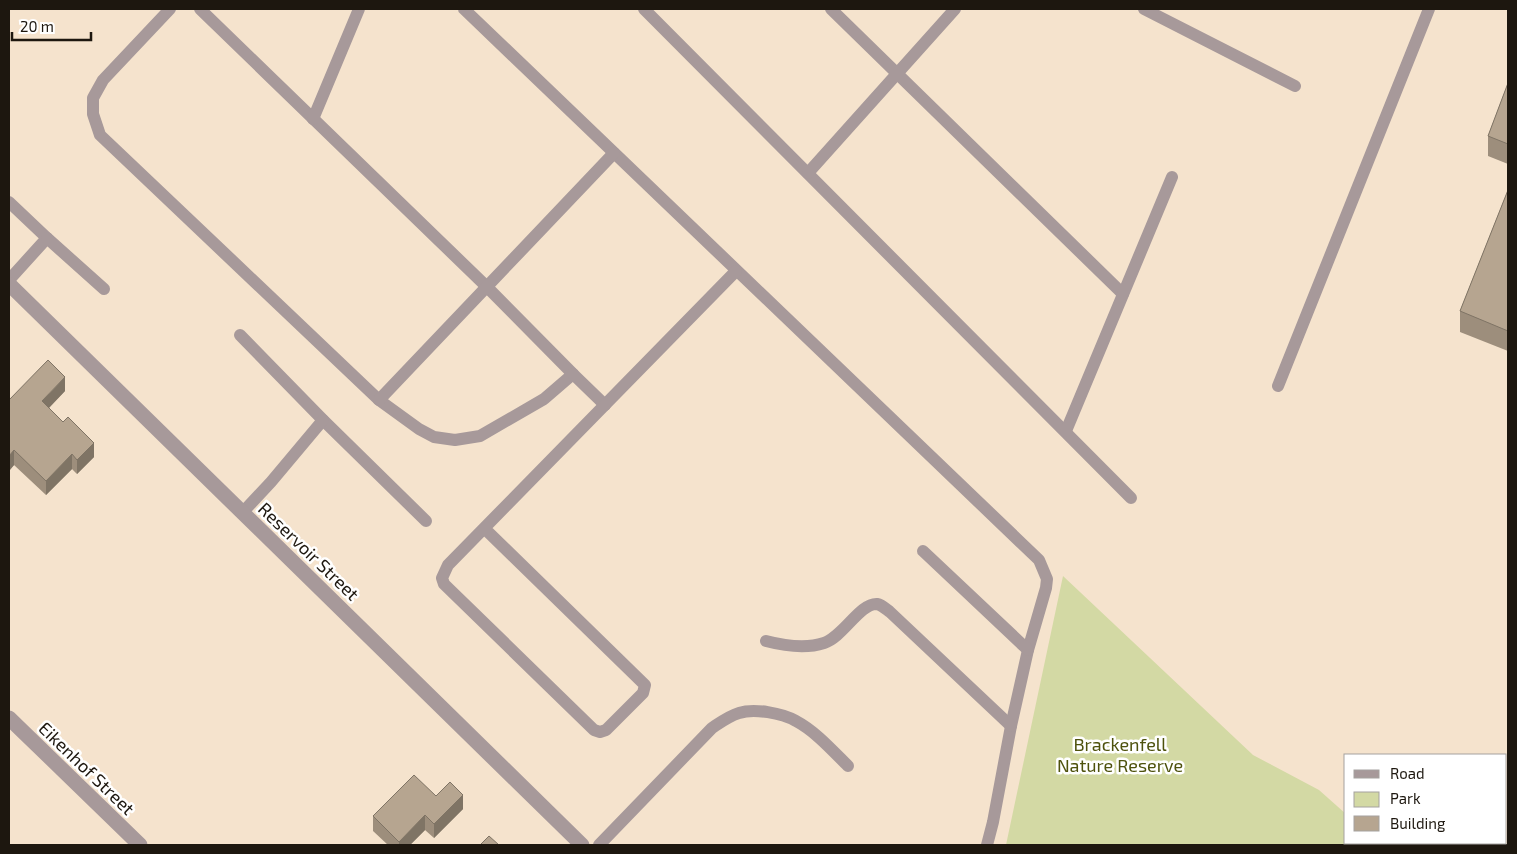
<svg xmlns="http://www.w3.org/2000/svg" width="1517" height="854" font-family="'Exo 2',sans-serif">
	<rect width="100%" height="100%" fill="#f5e3cd"/>
	<!-- green -->
	<polygon fill="#d3d9a4" points="1063,576 1253,755 1319,790 1346,814 1346,843 1377,843 1380,845 1006,845"/>
	<g fill="none" stroke-linecap="round" stroke-linejoin="round">
		<!-- lane -->
		<g stroke="#a7999a" stroke-width="12">
			<polyline points="170,9 103,80 93,98 93,114 100,135 379,400 419,429 434,437 455,440 480,436 544,399 573,374 487,287 200,9"/>
			<polyline points="464,9 1039,560 1047,579 1046,588 1028,650 1011,726 993,822 987,845"/>
			<polyline points="644,9 1131,498"/>
			<polyline points="831,9 1123,294"/>
			<polyline points="1144,9 1295,86"/>
			<polyline points="313,119 359,9"/>
			<polyline points="808,173 955,9"/>
			<polyline points="9,202 47,238 9,280"/>
			<polyline points="47,238 104,289"/>
			<polyline points="240,335 323,420 426,521"/>
			<polyline points="573,374 605,405"/>
			<polyline points="1278,386 1429,9"/>
			<polyline points="379,400 614,153"/>
			<polyline points="1066,431 1172,177"/>
			<polyline points="242,513 271,482 323,420"/>
			<polyline points="485,529 645,685 643,693 606,730 600,732 594,730 444,584 442,578 448,565 736,271"/>
			<polyline points="923,551 1028,650"/>
			<path d="M766,641c19,5 40,8 58,2 19,-6 36,-40 53,-39 5,1 9,5 13,8l121,114"/>
			<path d="M599,845l113,-117c9,-6 17,-12 27,-15 15,-5 43,0 57,8 19,10 36,29 52,45"/>
		</g>
		<!-- street -->
		<g stroke="#a7999a" stroke-width="15">
			<polyline points="9,284 582,845"/>
			<polyline points="9,718 140,845"/>
		</g>
	</g>
	<!-- wall -->
	<g fill="#9d8e7c">
		<polygon points="1508,83 1508,164 1488,156 1488,136"/>
		<polygon points="1508,190 1508,351 1460,332 1460,311"/>
		<polygon points="65,391 49,408 94,457 77,474 72,469 46,495 14,465 9,471 9,400"/>
		<polygon points="436,796 463,809 434,838 425,830 410,845 388,845 373,831 373,816"/>
	</g>
	<!-- shaded-wall -->
	<g fill="#7f7465">
		<polygon points="65,377 65,391 42,415 42,401"/>
		<polygon points="94,443 94,457 77,474 77,460"/>
		<polygon points="14,450 14,465 9,471 9,456"/>
		<polygon points="72,454 72,469 46,495 46,481"/>
		<polygon points="463,795 463,809 434,838 434,824"/>
		<polygon points="425,815 425,830 410,845 399,845 399,842"/>
	</g>
	<!-- building -->
	<g fill="#b6a590" stroke="#7f7465">
		<polygon points="1508,83 1508,144 1488,136"/>
		<polygon points="1508,190 1508,331 1460,311"/>
		<polygon points="48,360 65,377 42,401 63,422 68,417 94,443 77,460 72,454 46,481 14,450 9,456 9,400"/>
		<polygon points="414,775 436,796 450,782 463,795 434,824 425,815 399,842 373,816"/>
		<polygon points="489,836 499,845 480,845"/>
	</g>
	<g text-anchor="middle" dominant-baseline="central" stroke-width="5" stroke-linejoin="round" paint-order="stroke">
		<!-- street labels -->
		<g font-size="18" fill="#1d170f" stroke="#fff">
			<text transform="translate(309 551) rotate(44)">Reservoir Street</text>
			<text transform="translate(87 768) rotate(44)">Eikenhof Street</text>
		</g>
		<!-- park labels -->
		<g font-size="18" fill="#4e520d" stroke="#fff">
			<text x="1120" y="744">Brackenfell<tspan x="1120" dy="21">Nature Reserve</tspan></text>
		</g>
	</g>
	<!-- border -->
	<rect width="1517" height="854" fill="none" stroke="#1d170f" stroke-width="20"/>
	<!-- legend -->
	<rect x="1344" y="754" width="162" height="90" fill="#ffffff" stroke="#a5a29f"/>
	<rect x="1354" y="770" width="25" height="8" fill="#a7999a" stroke="#a5a29f"/>
	<text x="1390" y="779" font-size="15" fill="#1d170f">Road</text>
	<rect x="1354" y="792" width="25" height="15" fill="#d3d9a4" stroke="#a5a29f"/>
	<text x="1390" y="804" font-size="15" fill="#1d170f">Park</text>
	<rect x="1354" y="816" width="25" height="15" fill="#b6a590" stroke="#a5a29f"/>
	<text x="1390" y="829" font-size="15" fill="#1d170f">Building</text>
	<!-- scale -->
	<path d="M12 32v8h79v-8" fill="none" stroke="#1d170f" stroke-width="2.5"/>
	<text x="20" y="32" font-size="15" fill="#1d170f" stroke="#ffffff" stroke-width="4" paint-order="stroke">20 m</text>
</svg>
